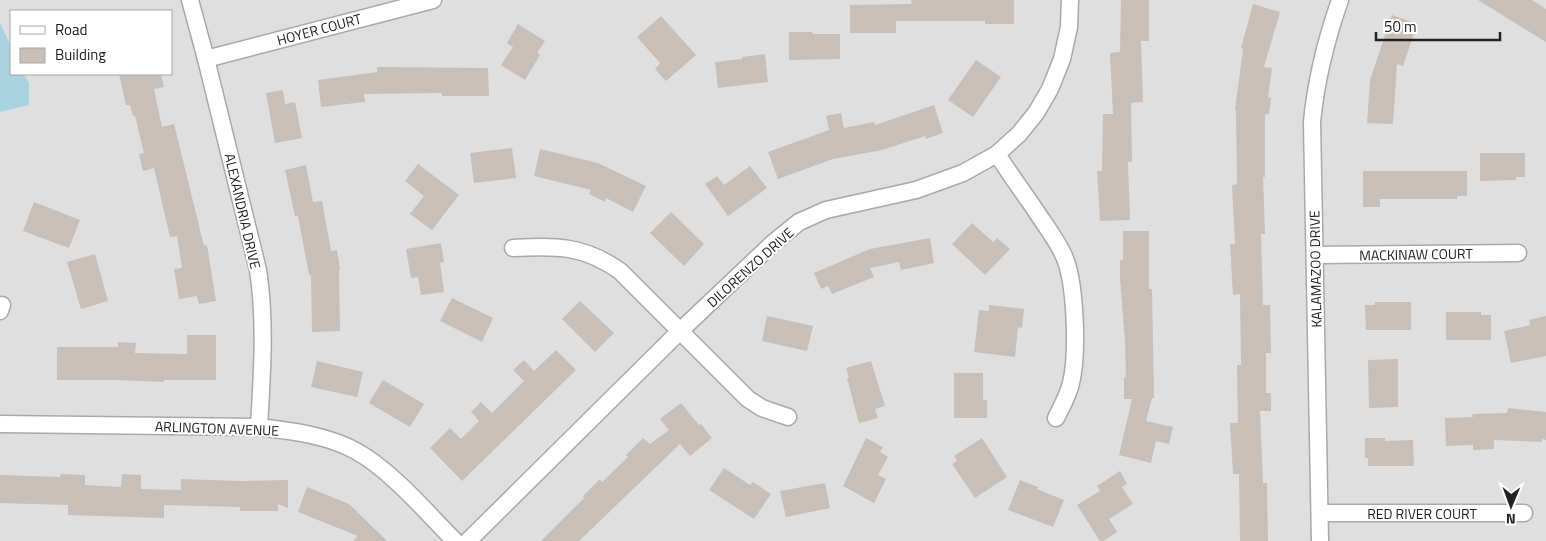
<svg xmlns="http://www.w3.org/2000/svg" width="1546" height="541" font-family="'Titillium Web',sans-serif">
	<rect width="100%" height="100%" fill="#f2efe9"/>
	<!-- residential -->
	<path fill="#e0dfdf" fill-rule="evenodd" d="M0,0h1546v541h-1546zM11,11h160v63h-160z"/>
	<!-- water -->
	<polygon fill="#aad3df" points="0,23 11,46 11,74 24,74 29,83 29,105 0,112"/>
	<!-- building -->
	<g fill="#c7bfb8">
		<polygon points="911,0 1014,0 1014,24 985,24 985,21 896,21 896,33 850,33 850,5 912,4"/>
		<polygon points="1121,0 1149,0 1149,41 1141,41 1143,102 1131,103 1132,162 1128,162 1130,220 1100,221 1097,171 1102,171 1103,114 1113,114 1110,53 1120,52"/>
		<polygon points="1478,0 1532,0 1546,9 1546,42"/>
		<polygon points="1253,4 1280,12 1264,67 1272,68 1268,97 1271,98 1269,114 1265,114 1265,177 1263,177 1265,234 1261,234 1263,305 1270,305 1271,353 1266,353 1266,393 1271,393 1271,411 1260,411 1263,483 1267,483 1268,541 1240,541 1239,474 1233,474 1230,423 1238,423 1237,365 1241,365 1240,294 1233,295 1230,244 1235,244 1232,185 1237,184 1236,110 1235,110 1243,49 1241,48"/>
		<polygon points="1392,15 1417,24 1403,66 1397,64 1393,124 1367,123 1370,80"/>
		<polygon points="661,16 696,55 666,81 655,69 660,63 637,37"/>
		<polygon points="518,24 545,41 537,53 540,55 525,80 501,65 513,47 507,43"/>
		<polygon points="789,32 812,32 813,34 840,34 840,59 789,60"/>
		<polygon points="765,54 768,82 718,88 715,62 742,59 742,57"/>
		<polygon points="976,60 1001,77 973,117 948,100"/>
		<polygon points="377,67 488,68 489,96 442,96 442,93 364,94 365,102 321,107 318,80 377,72"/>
		<polygon points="119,74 161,74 164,87 154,89 162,127 174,124 204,246 207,245 216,301 199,304 197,296 179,299 174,269 182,268 177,236 170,237 154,168 143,171 139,154 144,153 135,116 133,116 130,105 126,105"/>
		<polygon points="283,90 285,104 295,102 302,138 275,143 266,93"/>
		<polygon points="934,105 943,133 926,139 925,136 882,150 833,159 778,179 768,152 829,130 826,116 841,113 844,128 874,122 875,125"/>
		<polygon points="512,148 516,178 474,183 470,153"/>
		<polygon points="540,149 598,163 646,186 633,212 606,198 605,202 589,194 591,190 534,176"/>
		<polygon points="1480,153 1525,153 1525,177 1516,177 1516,180 1480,181"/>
		<polygon points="418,164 459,195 432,230 410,214 424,196 405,181"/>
		<polygon points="306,165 313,202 322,201 331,251 337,250 340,269 339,270 340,331 312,332 311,275 309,275 298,216 295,216 285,170"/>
		<polygon points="750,166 767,188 728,216 705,184 717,176 724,185"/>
		<polygon points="1363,171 1467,171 1467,196 1457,196 1457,199 1380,199 1380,207 1363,207"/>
		<polygon points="34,202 80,220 69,248 23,231"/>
		<polygon points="671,212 704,244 684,266 650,233"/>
		<polygon points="972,223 993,242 997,238 1010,249 985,275 952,244"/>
		<polygon points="1123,231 1149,231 1149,289 1152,289 1154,398 1152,398 1146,421 1173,427 1169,444 1156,441 1151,463 1119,455 1132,399 1124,399 1124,377 1126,377 1125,341 1120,279 1120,260 1123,260"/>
		<polygon points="930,238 934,263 901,270 899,262 870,268 874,277 832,294 828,286 821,289 814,273 870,249"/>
		<polygon points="441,243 444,262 440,263 444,292 421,295 418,277 411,278 406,249"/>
		<polygon points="95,254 108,301 81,309 67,262"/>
		<polygon points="452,298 493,318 482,342 440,321"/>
		<polygon points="580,301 614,333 595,352 562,319"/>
		<polygon points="1375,302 1411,302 1411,330 1366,330 1365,305 1375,305"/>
		<polygon points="989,305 1024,309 1022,328 1018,327 1015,357 974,352 979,310 989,311"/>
		<polygon points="1446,312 1481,312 1481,315 1491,315 1491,340 1446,340"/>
		<polygon points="767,316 813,326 807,351 762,341"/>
		<polygon points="1546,316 1546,356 1511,363 1504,331 1530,325 1529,320"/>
		<polygon points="187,335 216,335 216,380 164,380 164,382 117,380 57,380 57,347 118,347 118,342 136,343 135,353 187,354"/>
		<polygon points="556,350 576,370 462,481 430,448 450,428 461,439 479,421 471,412 481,402 492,413 524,381 513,370 524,360 534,371"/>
		<polygon points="1398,359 1398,407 1369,408 1368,360"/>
		<polygon points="317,361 363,372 357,397 311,387"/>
		<polygon points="871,361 885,406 875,409 878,418 859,423 847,378 849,378 846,368"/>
		<polygon points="954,373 983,373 983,400 987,400 987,418 954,418"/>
		<polygon points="383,380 424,404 410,427 369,403"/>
		<polygon points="681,403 699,425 701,424 712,438 690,456 680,444 579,541 541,541 584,498 583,496 600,479 602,482 628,457 626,455 643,438 650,444 669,430 660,419"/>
		<polygon points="1508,408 1546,412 1546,440 1542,439 1542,442 1494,440 1494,449 1473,450 1473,445 1446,446 1445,418 1473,417 1472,414 1507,413"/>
		<polygon points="866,438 883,447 880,452 888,457 878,475 886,479 874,503 843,486"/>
		<polygon points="982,438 1007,477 975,498 952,464 957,461 954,456"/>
		<polygon points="1365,438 1385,438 1385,441 1413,440 1414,466 1368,466 1368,458 1365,458"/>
		<polygon points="724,468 750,485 753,482 771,494 754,519 709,490"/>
		<polygon points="1120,471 1127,484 1122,487 1133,504 1109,519 1117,532 1103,541 1100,541 1077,505 1100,491 1097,486"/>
		<polygon points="61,474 85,475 85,485 121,487 122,474 141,475 141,489 181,490 181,479 240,481 288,480 288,508 278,504 278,511 240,511 240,507 164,505 164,518 68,515 68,505 0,503 0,475 60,477"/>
		<polygon points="1020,480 1038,487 1037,489 1064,500 1053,527 1008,510"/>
		<polygon points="825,483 830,508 786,517 780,491"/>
		<polygon points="307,487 349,504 387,541 353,541 358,536 298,512"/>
	</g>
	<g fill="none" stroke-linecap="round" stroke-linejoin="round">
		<!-- minor casing -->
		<g stroke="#a9a9a9" stroke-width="19">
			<g id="minor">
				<path d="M190,0l16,59 52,211c8,52 4,104 1,157"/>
				<polyline points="206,59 433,0"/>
				<path d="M997,154c12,19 26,38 39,57 9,14 20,28 27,43 13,26 15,100 8,129 -3,13 -9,23 -15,35"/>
				<path d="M513,248c44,-2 70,-3 107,23l128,128 14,9 26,9"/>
				<polyline points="1315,255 1518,253"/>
				<polyline points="0,311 2,305"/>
				<path d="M0,424l259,3c33,4 68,8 97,24 36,20 70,61 99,90"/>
				<polyline points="1320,513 1524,513"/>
				<polyline points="468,541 680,331 773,243 799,222 826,210 916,190 963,173 997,154 1019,134 1036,113 1050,89 1062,59 1069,27 1070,0"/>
				<path d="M1320,541l-8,-419c4,-42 14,-82 28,-122"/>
			</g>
		</g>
		<!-- minor -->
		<use href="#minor" stroke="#fff" stroke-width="16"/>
	</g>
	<g text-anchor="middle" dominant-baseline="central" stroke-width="4" stroke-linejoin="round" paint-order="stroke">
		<!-- street labels -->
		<g font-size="14" fill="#222" stroke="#fff">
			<text transform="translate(319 29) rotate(-15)">HOYER COURT</text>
			<text transform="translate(243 211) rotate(77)">ALEXANDRIA DRIVE</text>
			<text transform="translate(1416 254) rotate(-1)">MACKINAW COURT</text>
			<text transform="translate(750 267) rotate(-42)">DILORENZO DRIVE</text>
			<text transform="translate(1315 269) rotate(-91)">KALAMAZOO DRIVE</text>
			<text transform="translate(217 428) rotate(2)">ARLINGTON AVENUE</text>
			<text x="1422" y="513">RED RIVER COURT</text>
		</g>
	</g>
	<!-- legend -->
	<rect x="10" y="10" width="162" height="65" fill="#ffffff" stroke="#a7a7a7"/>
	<rect x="20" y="26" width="25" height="8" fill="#ffffff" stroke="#a7a7a7"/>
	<text x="55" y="35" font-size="15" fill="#222222">Road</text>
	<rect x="20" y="48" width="25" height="15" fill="#c7bfb8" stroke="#a7a7a7"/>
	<text x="55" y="60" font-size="15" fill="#222222">Building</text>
	<!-- north arrow -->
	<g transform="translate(1511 506) rotate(181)" stroke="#ffffff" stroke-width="4" paint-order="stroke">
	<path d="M0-4L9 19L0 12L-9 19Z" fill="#222222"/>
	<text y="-8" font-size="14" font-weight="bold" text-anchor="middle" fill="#222222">N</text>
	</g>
	<!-- scale -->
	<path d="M1376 32v8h124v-8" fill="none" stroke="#222222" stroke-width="2.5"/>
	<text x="1384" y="32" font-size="15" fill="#222222" stroke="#ffffff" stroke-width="4" paint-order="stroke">50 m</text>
</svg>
